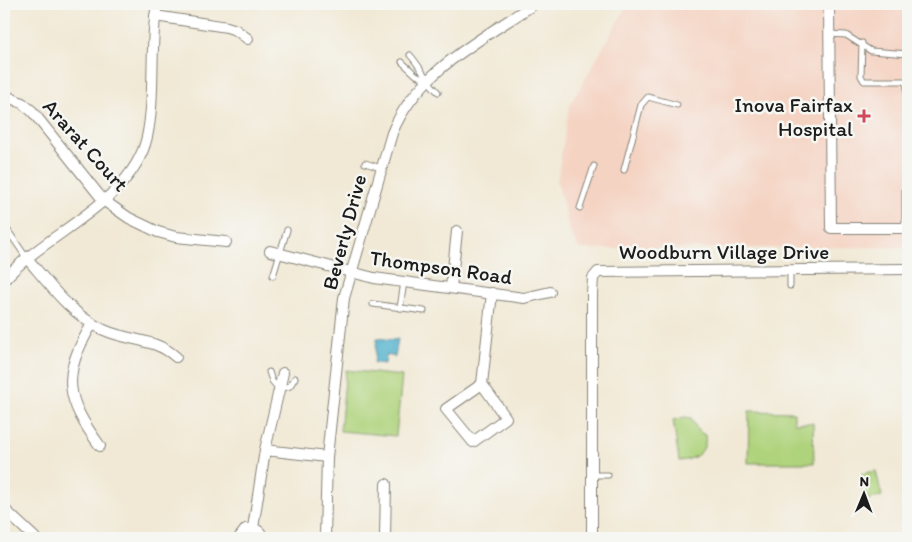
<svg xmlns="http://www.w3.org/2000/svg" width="912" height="542" font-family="Itim,sans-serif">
	<rect width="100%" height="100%" fill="#f6f6f2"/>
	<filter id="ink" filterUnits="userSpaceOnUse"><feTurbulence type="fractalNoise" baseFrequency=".02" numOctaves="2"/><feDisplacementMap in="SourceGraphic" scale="10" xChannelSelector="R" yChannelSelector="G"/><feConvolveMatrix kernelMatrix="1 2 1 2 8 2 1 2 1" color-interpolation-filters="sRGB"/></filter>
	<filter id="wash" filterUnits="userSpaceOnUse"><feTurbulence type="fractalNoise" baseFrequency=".0096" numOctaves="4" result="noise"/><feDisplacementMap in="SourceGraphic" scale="20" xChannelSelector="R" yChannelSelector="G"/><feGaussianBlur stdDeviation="1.12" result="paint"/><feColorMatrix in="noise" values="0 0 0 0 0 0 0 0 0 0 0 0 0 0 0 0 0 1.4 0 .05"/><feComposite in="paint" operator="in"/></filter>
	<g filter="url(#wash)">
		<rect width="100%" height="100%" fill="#f1e9d5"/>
		<!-- built -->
		<polygon fill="#f5d3c2" points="628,4 908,4 908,247 579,249 570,231 557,181 569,107"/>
		<!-- green -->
		<g fill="#afd37c" stroke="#66784c">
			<polygon points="346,370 402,376 396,436 340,431"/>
			<polygon points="749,411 794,412 794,423 813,423 814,463 748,463"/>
			<path d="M685,417l6,1 7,13 7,4c3,18 -12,25 -26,26l-6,-41z"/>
			<polygon points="876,471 882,496 866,500 860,474"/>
		</g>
		<!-- water -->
		<polygon fill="#4cafcc" stroke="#346674" points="377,338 394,340 398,339 395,357 386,355 385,364 374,363"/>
	</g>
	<g filter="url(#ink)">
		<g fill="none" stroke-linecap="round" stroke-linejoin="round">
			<!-- lane casing -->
			<g stroke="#868278" stroke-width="7">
				<g id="lane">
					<polyline points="829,34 846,35 871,51 908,54"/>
					<polyline points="862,43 861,76 864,81 904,81 907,85 908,185 905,190 905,228"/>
					<path d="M410,55c11,12 16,26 28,37"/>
					<polyline points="402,62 416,75 427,80"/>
					<polyline points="365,163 381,168"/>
					<polyline points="624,170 641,105 648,97 677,105"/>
					<polyline points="580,208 594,166"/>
					<polyline points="4,225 26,257"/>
					<polyline points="273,276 287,230"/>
					<polyline points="790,286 790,270"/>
					<polyline points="373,304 424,311"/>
					<polyline points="400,308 404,282"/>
					<polyline points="269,372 272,381 279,389 290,386 295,378"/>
					<polyline points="592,475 608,475"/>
				</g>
			</g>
			<!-- street casing -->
			<g stroke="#868278" stroke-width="12">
				<g id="street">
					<polyline points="829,4 831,228 908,228"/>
					<polyline points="155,16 227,27 236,30 248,39"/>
					<polyline points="4,95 22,103 32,111 103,200 129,218 158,232 176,237 226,242"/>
					<polyline points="270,251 374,278 524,298 550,292"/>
					<path d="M26,257c24,28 45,58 78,73 24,11 51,8 72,27"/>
					<path d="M4,280c42,-48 128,-77 143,-143 9,-42 2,-89 10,-133"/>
					<polyline points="451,288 457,231"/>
					<path d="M92,324c-31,52 -27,74 8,122"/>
					<polyline points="482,384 506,418 473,442 446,409 482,384 492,293"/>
					<polyline points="265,450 327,457"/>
					<polyline points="4,509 35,538"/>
					<polyline points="253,528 265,450 283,373"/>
					<path d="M239,538l7,-9c8,-1 15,0 16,9"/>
					<path d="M325,538l2,-81 17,-159 48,-165c25,-62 89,-93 142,-129"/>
					<polyline points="385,538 386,484"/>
					<polyline points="592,538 592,294 593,278 598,272 908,269"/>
				</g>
			</g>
			<!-- lane -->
			<use href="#lane" stroke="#fff" stroke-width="5"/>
			<!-- street -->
			<use href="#street" stroke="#fff" stroke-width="10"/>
		</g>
	</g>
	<!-- markers -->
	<path fill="#d1495b" stroke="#f6f6f2" stroke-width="2" d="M861.5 108.5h5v5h5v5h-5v5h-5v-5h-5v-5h5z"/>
	<g text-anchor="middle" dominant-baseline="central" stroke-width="5" stroke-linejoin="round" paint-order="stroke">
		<!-- poi labels -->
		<g font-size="21" fill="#1c1c1c" stroke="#f6f6f2" text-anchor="end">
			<text x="853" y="104">Inova Fairfax<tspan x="853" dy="24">Hospital</tspan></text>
		</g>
		<!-- street labels -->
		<g font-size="21" fill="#1c1c1c" stroke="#f6f6f2">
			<text transform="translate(86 145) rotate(48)">Ararat Court</text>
			<text transform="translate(344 232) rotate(-75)">Beverly Drive</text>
			<text x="724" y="251">Woodburn Village Drive</text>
			<text transform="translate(441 267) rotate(8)">Thompson Road</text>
		</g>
	</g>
	<!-- margin -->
	<rect width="912" height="542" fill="none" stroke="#f6f6f2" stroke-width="20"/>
	<!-- north arrow -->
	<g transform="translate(864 494) rotate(1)" stroke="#f6f6f2" stroke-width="4" paint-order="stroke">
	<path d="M0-4L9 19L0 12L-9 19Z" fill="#1c1c1c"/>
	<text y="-8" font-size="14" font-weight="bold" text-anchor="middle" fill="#1c1c1c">N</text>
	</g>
</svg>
